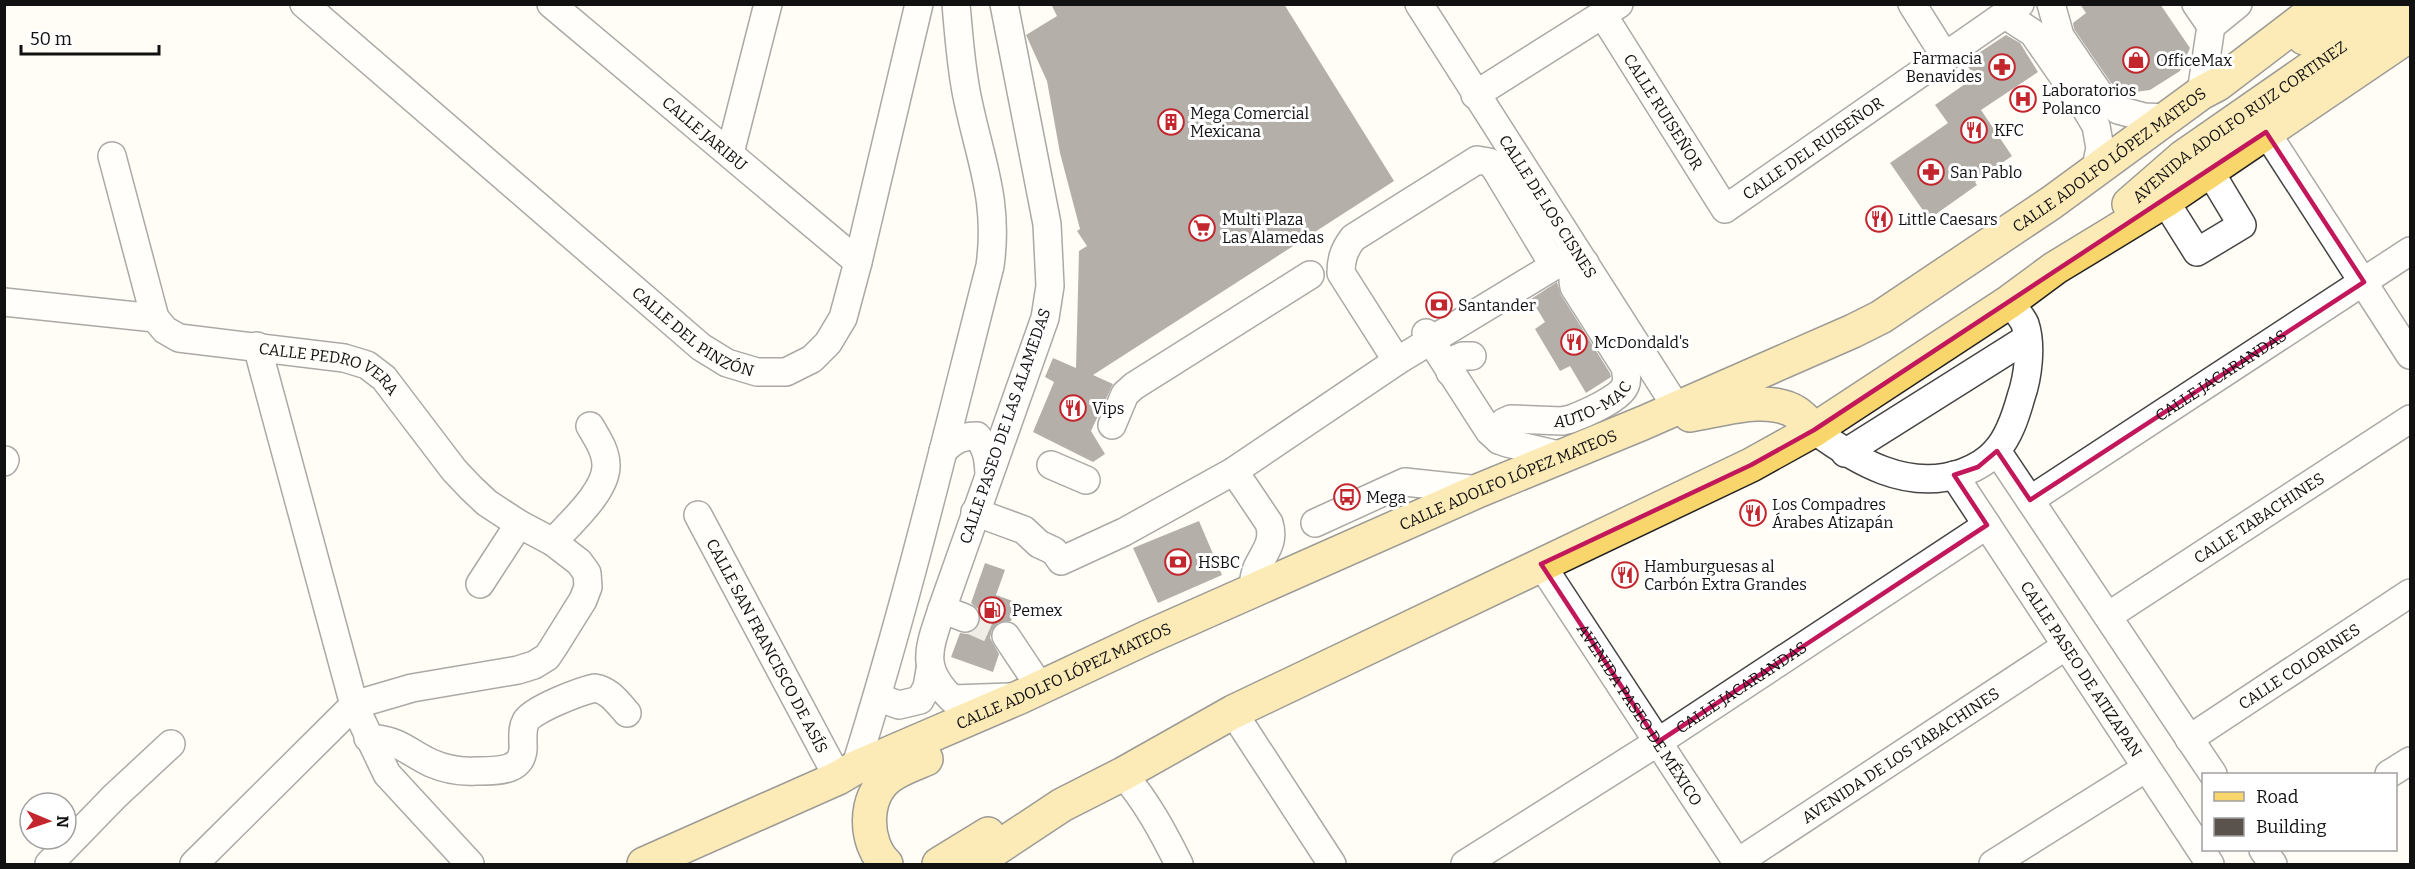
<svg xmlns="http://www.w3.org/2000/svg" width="2415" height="869" font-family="Bitter,serif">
	<rect width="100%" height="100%" fill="#fffdf5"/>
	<!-- building -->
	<g fill="#5a524d">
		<polygon points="1051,4 1284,4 1394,181 1093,375 1113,384 1091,431 1105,454 1093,462 1033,432 1054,382 1045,377 1053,358 1076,368 1079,251 1087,246 1077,231 1080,229 1060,153 1047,81 1026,35 1057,16"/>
		<polygon points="2080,4 2160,4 2190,48 2180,71 2150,90 2128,93 2111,83 2074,29 2073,23 2086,13"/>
		<polygon points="2006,35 2020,43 2038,72 1981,110 2012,156 1975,182 1977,185 1929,219 1890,163 1948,123 1935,105 1975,77 1965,62"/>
		<polygon points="1557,282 1561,295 1610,373 1611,377 1586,393 1570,366 1560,371 1535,329 1545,322 1531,299"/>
		<polygon points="1199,521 1222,575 1158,603 1133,548"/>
		<polygon points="985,563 1005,570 996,595 1018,603 1011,621 998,623 992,630 990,638 999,654 993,672 951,657 960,633 967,634 974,631 980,623 980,615 978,609 971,603"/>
	</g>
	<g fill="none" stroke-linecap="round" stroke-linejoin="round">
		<!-- minor-tunnel -->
		<polyline stroke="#dbdad3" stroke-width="27" stroke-dasharray="27 14" stroke-linecap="butt" points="965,618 1006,636"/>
		<!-- minor casing -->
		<g stroke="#444" stroke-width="30">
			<g id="minor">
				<path id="s1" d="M304,4l397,343 26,16 30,9h29l26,-13 16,-16 15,-25 15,-56 61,-258"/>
				<path id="s2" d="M551,4l307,258"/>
				<path d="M1004,4l43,220 3,62 -5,32 -103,291c-13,40 -23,58 10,90l58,-2"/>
				<path id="s3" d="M1419,4l258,404"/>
				<polyline points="1912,4 1946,58"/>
				<polyline points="2051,4 2060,36 2101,96 2118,110 2144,117 2168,118"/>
				<polyline points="2196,4 2211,26"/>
				<path id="s4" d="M1603,15l122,194 295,-205"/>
				<polyline points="2005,15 2033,33 2086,109 2096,126 2100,148 2095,172"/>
				<polyline points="2201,93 2211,26 2238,4"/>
				<polyline points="1475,95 1619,4"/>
				<polyline points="2266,132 2410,355"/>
				<polyline points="730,153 768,4"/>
				<polyline points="112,156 155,318"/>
				<polyline points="2165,201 2197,252 2242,225 2209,170"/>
				<path id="s5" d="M4,302l151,16 10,12 14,8 165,20 23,7 17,13 70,92 17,18 16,15 32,21 34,18 26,20 8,11 1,14 -5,13 -30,48 -6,9 -13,8 -16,5 -106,18 -58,17 -160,159"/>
				<polyline points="1426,333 1489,431 1499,440 1507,443 1563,456"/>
				<polyline points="257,346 354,705 387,774 470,864"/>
				<path d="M1397,361l-56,-88c0,-14 3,-23 12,-35l124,-78 12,2 6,6 53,88"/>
				<polyline points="1450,372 1456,359 1463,356 1472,356"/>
				<polyline points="1112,425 1125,394 1134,386 1310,275"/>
				<path d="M1814,430c42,31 93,62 148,43 13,-5 25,-11 34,-22 13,-14 20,-36 25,-54 7,-20 11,-52 4,-73 -3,-7 -11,-16 -16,-22"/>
				<path id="s6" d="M1499,440l5,-18 7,-3 51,2 9,-2c13,-5 49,-20 54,-33 3,-6 1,-13 0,-19l-51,-80c-3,-13 -1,-18 11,-24"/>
				<path d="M943,451c11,-11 18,-15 34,-15 10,12 11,22 12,37"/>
				<polyline points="1997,451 2213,774"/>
				<polyline points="1845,453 2026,339"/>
				<polyline points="4,462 5,460"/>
				<polyline points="1051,465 1086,480"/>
				<path d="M1234,471l35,52c6,19 -4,28 -12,45 -3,7 -4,16 -5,24"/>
				<path id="s7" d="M1954,475l256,389"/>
				<path id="s8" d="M2030,500l380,-249"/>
				<polyline points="975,512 1024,530 1039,544 1054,551 1061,561 1124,532 1234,471 1397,361 1577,252"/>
				<path id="s9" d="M698,515l140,263"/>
				<polyline points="1315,523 1405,482 1480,490"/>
				<path d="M553,542c16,-18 54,-51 53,-77 0,-14 -9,-27 -16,-39"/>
				<path id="s10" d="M1541,564l197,300"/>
				<polyline points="480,584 519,524"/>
				<polyline points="942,609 965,618"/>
				<path id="s11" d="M2108,616l302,-197"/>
				<polyline points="1006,636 1040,687"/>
				<polyline points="877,697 899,705 920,700 927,687 930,670"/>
				<polyline points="1233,712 1332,864"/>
				<path d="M368,738c32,2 38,13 63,25 14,6 30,9 45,8 22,0 49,1 47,-27 0,-8 -1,-16 3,-23 7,-12 55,-30 69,-33 14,2 23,15 32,25"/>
				<path id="s12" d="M2189,739l221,-146"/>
				<path d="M855,768c52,-165 92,-334 135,-502 9,-65 -9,-103 -22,-165 -7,-31 -9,-64 -12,-97"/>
				<path d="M1123,774c24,28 40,58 56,90"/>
				<polyline points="2389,774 2410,761"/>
				<polyline points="2263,850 2273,864"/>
				<polyline points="49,864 115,796 171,744"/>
				<path id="s13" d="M1465,864l193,-122 329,-217"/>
				<path id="s14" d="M1735,864l331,-218"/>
				<polyline points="1993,864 2146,768"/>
			</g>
		</g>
		<!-- major casing -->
		<g stroke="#222" stroke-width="36">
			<g id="major">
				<polyline points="2304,38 2362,4"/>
				<path id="s15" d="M2129,204l54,-47 220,-153"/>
				<path d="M1690,415c32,-5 78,-21 107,-2 6,4 12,11 17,17"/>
				<path id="s16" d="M644,864l194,-86 17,-10 165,-71 128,-60 332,-147 163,-67 210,-92 28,-14 170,-114 150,-110 17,-9 105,-80"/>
				<path d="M886,864c-22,-21 -23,-67 3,-87 10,-8 25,-13 37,-18"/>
				<polyline points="939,864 988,834"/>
				<polyline points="973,864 1062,805 1123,774 1233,712 1751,465 1814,430 2009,302 2055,268 2165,201 2410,35"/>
			</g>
		</g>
		<!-- minor -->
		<use href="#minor" stroke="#fff" stroke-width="27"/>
		<!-- major -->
		<use href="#major" stroke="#f9d66b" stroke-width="33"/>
	</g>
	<!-- marked area -->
	<path d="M0 0H2415V869H0ZM2266,132l98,150 -334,218 -33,-49 -19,16 -24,8 33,50 -329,217 -117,-178 210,-99 63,-35z" fill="#fffdf5" fill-opacity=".55" fill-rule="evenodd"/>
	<path fill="none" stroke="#c2185b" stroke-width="4.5" stroke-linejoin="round" d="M2266,132l98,150 -334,218 -33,-49 -19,16 -24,8 33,50 -329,217 -117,-178 210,-99 63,-35z"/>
	<!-- icons -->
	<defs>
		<g id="shop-ring" transform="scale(1.35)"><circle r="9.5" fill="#fff" stroke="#c4262e" stroke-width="1.5"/><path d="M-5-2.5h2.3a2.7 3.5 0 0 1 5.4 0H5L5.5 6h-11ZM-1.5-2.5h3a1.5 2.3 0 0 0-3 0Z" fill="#c4262e"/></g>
		<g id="pharmacy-ring" transform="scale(1.35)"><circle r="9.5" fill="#fff" stroke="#c4262e" stroke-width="1.5"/><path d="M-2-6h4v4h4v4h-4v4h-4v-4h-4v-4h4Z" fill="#c4262e"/></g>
		<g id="hospital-ring" transform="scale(1.35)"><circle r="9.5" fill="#fff" stroke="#c4262e" stroke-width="1.5"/><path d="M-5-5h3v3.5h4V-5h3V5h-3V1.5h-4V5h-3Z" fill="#c4262e"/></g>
		<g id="building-ring" transform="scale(1.35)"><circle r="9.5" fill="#fff" stroke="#c4262e" stroke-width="1.5"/><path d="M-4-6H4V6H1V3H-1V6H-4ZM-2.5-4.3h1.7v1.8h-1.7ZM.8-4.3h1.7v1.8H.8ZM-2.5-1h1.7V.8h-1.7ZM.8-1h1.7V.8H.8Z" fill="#c4262e"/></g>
		<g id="restaurant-ring" transform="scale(1.35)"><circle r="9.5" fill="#fff" stroke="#c4262e" stroke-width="1.5"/><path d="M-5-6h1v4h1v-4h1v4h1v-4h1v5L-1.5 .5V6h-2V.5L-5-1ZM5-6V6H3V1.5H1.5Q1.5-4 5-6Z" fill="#c4262e"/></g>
		<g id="supermarket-ring" transform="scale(1.35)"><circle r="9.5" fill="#fff" stroke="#c4262e" stroke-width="1.5"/><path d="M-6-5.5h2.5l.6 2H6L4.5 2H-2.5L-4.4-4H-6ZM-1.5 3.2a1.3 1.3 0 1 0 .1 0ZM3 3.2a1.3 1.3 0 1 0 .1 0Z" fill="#c4262e"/></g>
		<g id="bank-ring" transform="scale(1.35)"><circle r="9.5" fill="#fff" stroke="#c4262e" stroke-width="1.5"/><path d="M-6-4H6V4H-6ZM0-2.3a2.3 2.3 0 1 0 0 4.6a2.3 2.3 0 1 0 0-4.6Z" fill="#c4262e"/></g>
		<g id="bus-ring" transform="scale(1.35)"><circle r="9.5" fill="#fff" stroke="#c4262e" stroke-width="1.5"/><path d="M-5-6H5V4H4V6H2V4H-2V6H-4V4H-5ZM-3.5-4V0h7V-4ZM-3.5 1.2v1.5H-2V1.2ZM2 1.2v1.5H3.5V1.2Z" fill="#c4262e"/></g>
		<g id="fuel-ring" transform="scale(1.35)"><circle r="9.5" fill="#fff" stroke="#c4262e" stroke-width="1.5"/><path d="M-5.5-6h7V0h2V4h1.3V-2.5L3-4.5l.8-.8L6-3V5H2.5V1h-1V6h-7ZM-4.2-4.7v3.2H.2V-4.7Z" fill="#c4262e"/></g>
	</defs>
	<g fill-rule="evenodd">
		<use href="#shop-ring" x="2136" y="60"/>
		<use href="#pharmacy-ring" x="2002" y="67"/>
		<use href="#hospital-ring" x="2023" y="99"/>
		<use href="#building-ring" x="1171" y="122"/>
		<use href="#restaurant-ring" x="1974" y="130"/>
		<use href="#pharmacy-ring" x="1931" y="172"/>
		<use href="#restaurant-ring" x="1879" y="219"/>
		<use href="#supermarket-ring" x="1202" y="228"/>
		<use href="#bank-ring" x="1439" y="305"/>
		<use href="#restaurant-ring" x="1574" y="342"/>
		<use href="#restaurant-ring" x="1073" y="408"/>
		<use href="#bus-ring" x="1347" y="497"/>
		<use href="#restaurant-ring" x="1753" y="513"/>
		<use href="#bank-ring" x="1178" y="562"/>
		<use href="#restaurant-ring" x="1625" y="575"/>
		<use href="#fuel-ring" x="992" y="610"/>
	</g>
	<g text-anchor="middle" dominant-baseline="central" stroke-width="6" stroke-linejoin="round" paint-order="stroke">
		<!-- poi labels -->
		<g font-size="16" fill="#111" stroke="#fff" text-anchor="start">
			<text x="1982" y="58" text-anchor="end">Farmacia<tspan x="1982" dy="18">Benavides</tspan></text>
			<text x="2156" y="60">OfficeMax</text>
			<text x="2042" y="90">Laboratorios<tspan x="2042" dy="18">Polanco</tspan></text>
			<text x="1190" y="113">Mega Comercial<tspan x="1190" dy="18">Mexicana</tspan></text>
			<text x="1994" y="130">KFC</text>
			<text x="1950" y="172">San Pablo</text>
			<text x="1222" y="219">Multi Plaza<tspan x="1222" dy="18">Las Alamedas</tspan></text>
			<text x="1898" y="219">Little Caesars</text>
			<text x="1458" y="305">Santander</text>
			<text x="1594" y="342">McDondald's</text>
			<text x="1092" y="408">Vips</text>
			<text x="1366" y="497">Mega</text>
			<text x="1772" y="504">Los Compadres<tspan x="1772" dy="18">Árabes Atizapán</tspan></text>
			<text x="1198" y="562">HSBC</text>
			<text x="1644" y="566">Hamburguesas al<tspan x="1644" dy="18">Carbón Extra Grandes</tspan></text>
			<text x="1012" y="610">Pemex</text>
		</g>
		<!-- street labels -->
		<g font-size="16" fill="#111" stroke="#fff">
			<text stroke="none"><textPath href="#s4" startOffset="114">CALLE RUISEÑOR</textPath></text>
			<text stroke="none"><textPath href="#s15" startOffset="138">AVENIDA ADOLFO RUIZ CORTINEZ</textPath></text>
			<text stroke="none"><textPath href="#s2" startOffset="201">CALLE JARIBU</textPath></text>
			<text stroke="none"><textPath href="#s4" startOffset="336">CALLE DEL RUISEÑOR</textPath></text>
			<text stroke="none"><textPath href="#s16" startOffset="1630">CALLE ADOLFO LÓPEZ MATEOS</textPath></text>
			<text stroke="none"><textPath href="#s3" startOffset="240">CALLE DE LOS CISNES</textPath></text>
			<text stroke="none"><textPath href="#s1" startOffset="510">CALLE DEL PINZÓN</textPath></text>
			<text stroke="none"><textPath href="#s5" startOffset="339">CALLE PEDRO VERA</textPath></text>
			<text stroke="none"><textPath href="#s8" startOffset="228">CALLE JACARANDAS</textPath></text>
			<text stroke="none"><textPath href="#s6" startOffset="112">AUTO-MAC</textPath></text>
			<text transform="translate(1005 426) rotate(-71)">CALLE PASEO DE LAS ALAMEDAS</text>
			<text stroke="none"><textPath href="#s16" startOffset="946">CALLE ADOLFO LÓPEZ MATEOS</textPath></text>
			<text stroke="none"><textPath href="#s11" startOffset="180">CALLE TABACHINES</textPath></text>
			<text stroke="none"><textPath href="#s9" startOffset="148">CALLE SAN FRANCISCO DE ASÍS</textPath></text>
			<text stroke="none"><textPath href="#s12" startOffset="132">CALLE COLORINES</textPath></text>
			<text stroke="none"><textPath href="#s7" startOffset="232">CALLE PASEO DE ATIZAPAN</textPath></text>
			<text stroke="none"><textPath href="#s16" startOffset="460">CALLE ADOLFO LÓPEZ MATEOS</textPath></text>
			<text stroke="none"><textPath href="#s13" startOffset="328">CALLE JACARANDAS</textPath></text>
			<text stroke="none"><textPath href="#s10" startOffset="180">AVENIDA PASEO DE MÉXICO</textPath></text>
			<text stroke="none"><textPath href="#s14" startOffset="198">AVENIDA DE LOS TABACHINES</textPath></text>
		</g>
	</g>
	<!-- border -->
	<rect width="2415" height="869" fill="none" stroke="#111111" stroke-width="12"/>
	<!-- legend -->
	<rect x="2202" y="773" width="195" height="78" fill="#ffffff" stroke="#a0a0a0" stroke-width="1.5"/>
	<rect x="2214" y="792" width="30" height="9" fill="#f9d66b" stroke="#a0a0a0" stroke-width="1.5"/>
	<text x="2256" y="803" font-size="18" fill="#111111">Road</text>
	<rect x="2214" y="818" width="30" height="18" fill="#5a524d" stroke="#a0a0a0" stroke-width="1.5"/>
	<text x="2256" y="833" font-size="18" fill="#111111">Building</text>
	<!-- north arrow -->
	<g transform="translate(48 821) rotate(92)"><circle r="28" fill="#ffffff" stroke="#a0a0a0" stroke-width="1.5"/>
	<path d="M0-4.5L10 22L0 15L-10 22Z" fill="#c4262e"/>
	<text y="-9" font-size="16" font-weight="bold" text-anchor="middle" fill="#111111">N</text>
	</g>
	<!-- scale -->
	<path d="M21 45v9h138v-9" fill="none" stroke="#111111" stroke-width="3"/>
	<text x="30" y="45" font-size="18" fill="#111111" stroke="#ffffff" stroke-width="4.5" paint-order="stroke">50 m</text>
</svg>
